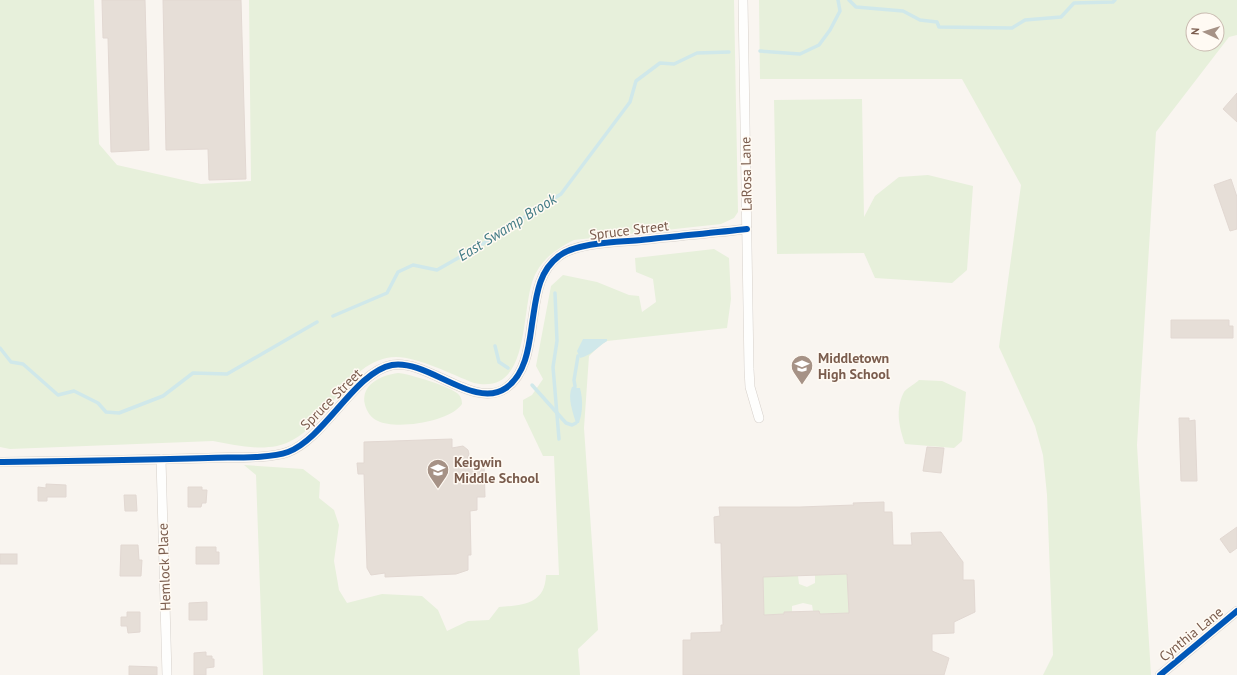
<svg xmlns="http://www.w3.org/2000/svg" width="1237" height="675" font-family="'PT Sans',sans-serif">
	<rect width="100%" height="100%" fill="#f9f5f0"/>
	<!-- green -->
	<g fill="#e7f0db" fill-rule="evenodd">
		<path d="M0,0h94l5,144 18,21 84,19 50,-3 -2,-181h485l4,212 -4,6 -13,6 -147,16c-18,9 -32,19 -40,37 -14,32 -2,119 -60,106 -21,-8 -56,-26 -78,-26 -53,1 -68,78 -119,89 -21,4 -43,-1 -64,-5l-203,8 -10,-2z"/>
		<path d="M759,0h478v35l-8,2 -73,95 -19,313 14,230h-108l10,-20 -6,-160 -4,-40 -8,-29 -36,-79 22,-162 -59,-106h-202zM1193,20h24v24h-24z"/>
		<polygon points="862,99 864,217 875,196 899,177 928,175 973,186 967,270 952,283 875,278 864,253 777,254 774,100"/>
		<path d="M714,249l15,9 2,41 -4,29 -120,13 -8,5 -10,10 -5,72 14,202 -20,19 2,26h-317l-7,-200 -12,-10 59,4 17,13 -1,16 15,12 5,15 -5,36 5,29 8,13 35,-9 40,2 16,14 9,21 21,-10 21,-1 10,-13c23,-2 46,-2 47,-32h13l-5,-119h-11l-20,-42v-14l9,-5 11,-16 -7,-13 15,-80 12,-11 34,7 32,13 10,1 3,16 14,-10 -3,-23 -17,-7 -1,-14z"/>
		<path d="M398,373c12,1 50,13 59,20 4,3 5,7 5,11 -12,18 -66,26 -84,17 -7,-3 -11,-9 -13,-16 -5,-20 16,-30 33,-32z"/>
		<path d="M919,380l23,1 24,11 -4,49 -8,7 -49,-4c-6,-17 -10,-35 -1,-52 3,-4 11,-8 15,-12z"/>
		<polygon points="847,569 849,613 820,614 819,611 813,611 812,605 803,603 792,606 792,612 784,612 784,614 764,615 762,571 798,576 799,584 807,587 815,583 815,575 839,574"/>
	</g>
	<!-- water -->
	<g fill="#d0e8ea">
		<path d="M583,339h24v2c-11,7 -15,14 -27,17l-3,-7z"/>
		<path d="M575,386l2,2h3c3,12 3,23 -1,35h-3c-3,-10 -9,-26 -4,-36z"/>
	</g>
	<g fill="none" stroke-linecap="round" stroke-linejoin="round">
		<!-- stream -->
		<g stroke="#d0e8ea" stroke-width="3.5">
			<polyline points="849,0 856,7 903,11 920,20 937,22 939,27 1012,28 1025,20 1061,17 1074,3 1113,2 1115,0"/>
			<polyline points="760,51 800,54 819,45 830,30 840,11 838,0"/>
			<polyline points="555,293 557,341 553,367 559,439"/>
			<polyline points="333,316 387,293 398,272 413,265 437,270 481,245 561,194 630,102 636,81 660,63 674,64 697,53 729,52"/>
			<polyline points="495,346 499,362 508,368"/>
			<polyline points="0,348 11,362 23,364 58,395 74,391 98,403 106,412 119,413 163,396 193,373 227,374 317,322"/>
			<polyline points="532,385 566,423 572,425 576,423"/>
			<polyline points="575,386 574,380 578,356"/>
		</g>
	</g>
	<!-- building -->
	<g fill="#e6ded7" stroke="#e2d8d2" fill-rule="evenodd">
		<polygon points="102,0 145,0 149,150 111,152 108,38 103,38"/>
		<polygon points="163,0 241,0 246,179 209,180 208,149 166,150"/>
		<polygon points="1237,93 1237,122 1223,109"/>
		<polygon points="1231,179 1237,197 1237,229 1230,231 1214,185"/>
		<polygon points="1171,320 1229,320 1229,326 1233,326 1233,338 1171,338"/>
		<polygon points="1179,418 1189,418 1189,421 1195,420 1197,481 1181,481"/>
		<polygon points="452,439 452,448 463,446 468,450 469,454 465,464 484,464 485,497 477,497 477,510 470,511 471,555 468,555 468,570 456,574 385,577 385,573 371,575 367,568 364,474 358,474 357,463 364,463 364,442"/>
		<polygon points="927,447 944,448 941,473 923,471"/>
		<polygon points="46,484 66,485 66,497 47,497 47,501 38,501 38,487 46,488"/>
		<polygon points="188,487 202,487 202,490 207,490 206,503 202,503 201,507 188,507"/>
		<polygon points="124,495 136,495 137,511 125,511"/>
		<path d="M884,502v10h8l1,33h19l-1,-12 30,-1 22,30v18h11l1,32 -21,10v11l-22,1v17l17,7 -5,17h-261v-35h8v-7l30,-1v-7h2l-2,-82h-6l-1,-26 6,-1 -1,-9h81l54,-2 -1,-2zM847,574l2,39 -29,1 -1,-3 -35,1v2l-20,1 -1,-38z"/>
		<polygon points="1237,527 1237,548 1230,553 1220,539"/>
		<polygon points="121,545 138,545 139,560 142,560 141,576 120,576"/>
		<polygon points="196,547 216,547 216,552 219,552 219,564 196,564"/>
		<rect x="0" y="554" width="17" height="10"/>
		<polygon points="207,602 207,620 189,620 189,603"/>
		<polygon points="127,612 140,612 140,632 128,633 127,626 121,626 121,617 127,617"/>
		<polygon points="206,652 206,656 212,656 212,659 214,659 214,667 206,668 206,675 194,675 194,653"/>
		<polygon points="129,666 157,667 157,675 129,675"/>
	</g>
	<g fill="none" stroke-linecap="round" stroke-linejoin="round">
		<!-- street casing -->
		<g stroke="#d7d1cb" stroke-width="10">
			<g id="street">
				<polyline points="743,0 749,369 750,387 759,418"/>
				<polyline points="161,459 167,675"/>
				<path d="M0,462c69,-1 139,-2 208,-4 22,-1 61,1 80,-6 37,-14 67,-80 104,-87 36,-6 82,45 114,23 20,-14 23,-42 26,-64 4,-24 5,-52 27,-68 18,-14 60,-14 82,-16 35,-4 71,-7 106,-11"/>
				<polyline points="1160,675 1237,611"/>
			</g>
		</g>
		<!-- street -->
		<use href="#street" stroke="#fefefd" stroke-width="9"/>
		<!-- cycleway casing -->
		<g stroke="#fffaf3" stroke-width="8">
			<g id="cycleway">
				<path d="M0,462c69,-1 139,-2 208,-4 22,-1 61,1 80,-6 37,-14 67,-80 104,-87 36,-6 82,45 114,23 20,-14 23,-42 26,-64 4,-24 5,-52 27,-68 18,-14 60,-14 82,-16 35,-4 71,-7 106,-11"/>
				<polyline points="1160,675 1237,611"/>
			</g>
		</g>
		<!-- cycleway -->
		<use href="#cycleway" stroke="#0057b8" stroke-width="6"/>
	</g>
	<!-- icons -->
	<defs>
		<g id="school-pin" transform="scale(1.15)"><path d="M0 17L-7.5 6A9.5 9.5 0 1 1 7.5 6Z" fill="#a69286" stroke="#fffaf3"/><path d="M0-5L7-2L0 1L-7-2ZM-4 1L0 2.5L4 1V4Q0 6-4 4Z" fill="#fff"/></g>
	</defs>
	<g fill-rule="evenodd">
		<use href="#school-pin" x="802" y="366"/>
		<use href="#school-pin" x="438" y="470"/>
	</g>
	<g text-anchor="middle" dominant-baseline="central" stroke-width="3" stroke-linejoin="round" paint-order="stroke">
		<!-- street labels -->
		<g font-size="14" fill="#7a5c4d" stroke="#fffaf3">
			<text transform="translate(746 174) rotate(-91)">LaRosa Lane</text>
			<text transform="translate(629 230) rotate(-7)">Spruce Street</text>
			<text transform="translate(331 399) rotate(-45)">Spruce Street</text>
			<text transform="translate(164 567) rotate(-92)">Hemlock Place</text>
			<text transform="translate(1191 634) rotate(-39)">Cynthia Lane</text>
		</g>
		<!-- poi labels -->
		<g font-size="14" font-weight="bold" fill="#7a5c4d" stroke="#fffaf3" text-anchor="start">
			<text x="818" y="358">Middletown<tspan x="818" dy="16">High School</tspan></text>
			<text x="454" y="462">Keigwin<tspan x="454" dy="16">Middle School</tspan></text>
		</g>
		<!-- water labels -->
		<g font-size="15" font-style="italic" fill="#437c86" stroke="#fffaf3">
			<text transform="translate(507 227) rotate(-32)">East Swamp Brook</text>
		</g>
	</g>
	<!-- north arrow -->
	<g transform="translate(1205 32) rotate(274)"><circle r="19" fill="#fffaf3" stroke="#cabbb1"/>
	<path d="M0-3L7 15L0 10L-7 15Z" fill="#a69286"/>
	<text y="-6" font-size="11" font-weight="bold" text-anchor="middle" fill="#7a5c4d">N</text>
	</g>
</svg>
